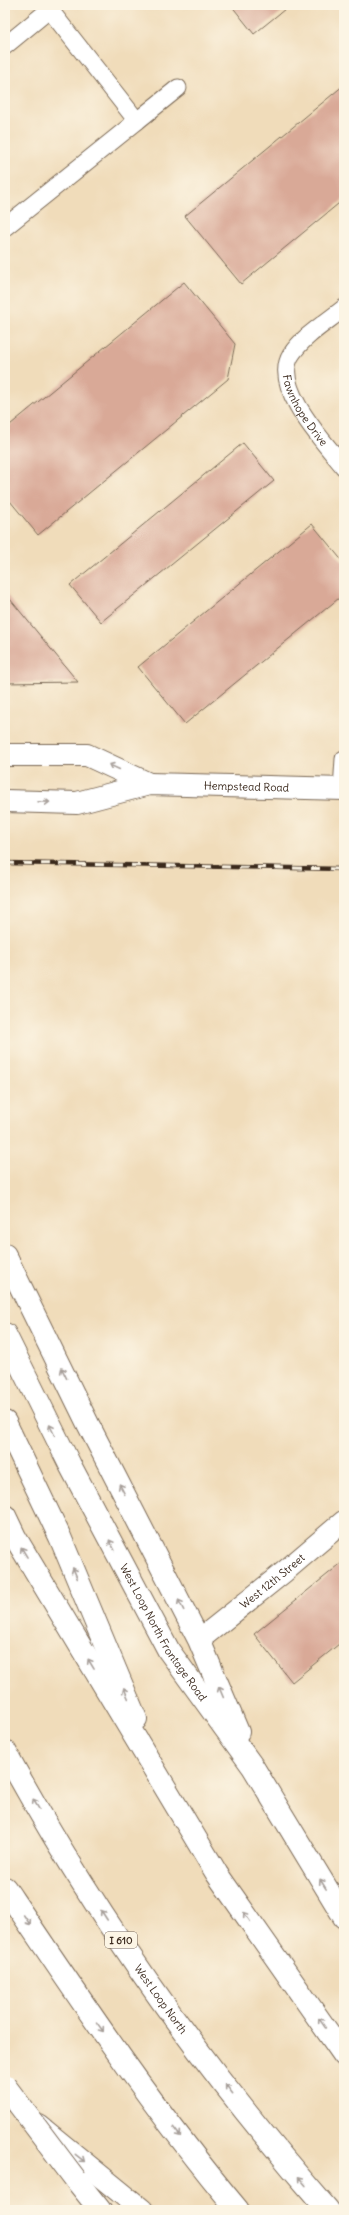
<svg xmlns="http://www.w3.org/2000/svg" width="349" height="2215" font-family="Delius,sans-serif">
	<rect width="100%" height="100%" fill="#fcf5e5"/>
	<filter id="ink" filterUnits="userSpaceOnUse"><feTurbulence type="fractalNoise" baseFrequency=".025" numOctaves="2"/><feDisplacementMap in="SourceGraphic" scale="8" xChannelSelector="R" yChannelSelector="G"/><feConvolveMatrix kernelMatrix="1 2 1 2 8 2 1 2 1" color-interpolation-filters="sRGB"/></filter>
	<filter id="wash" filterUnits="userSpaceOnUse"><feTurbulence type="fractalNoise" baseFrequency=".012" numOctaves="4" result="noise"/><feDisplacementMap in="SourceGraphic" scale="16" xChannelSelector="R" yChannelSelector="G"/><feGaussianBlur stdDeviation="0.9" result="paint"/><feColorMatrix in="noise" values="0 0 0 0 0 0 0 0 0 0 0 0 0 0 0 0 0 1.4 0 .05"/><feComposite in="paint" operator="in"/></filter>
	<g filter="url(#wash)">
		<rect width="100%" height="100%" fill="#f0dcba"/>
		<g id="blocks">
			<!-- building -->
			<g fill="#d9a997">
				<polygon points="231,5 290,5 254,34"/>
				<polygon points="344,85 344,199 241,284 185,216"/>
				<polygon points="184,282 235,344 228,379 38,535 5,495 5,429"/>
				<polygon points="243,443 274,481 101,622 70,585"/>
				<polygon points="312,524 344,563 344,594 185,724 138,667"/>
				<polygon points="5,593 78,682 5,683"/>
				<polygon points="344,1561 344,1640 292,1682 254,1634"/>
			</g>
		</g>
	</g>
	<g filter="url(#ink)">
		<use href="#blocks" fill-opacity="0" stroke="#7a6855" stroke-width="1"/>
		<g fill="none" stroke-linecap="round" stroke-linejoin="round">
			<!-- minor casing -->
			<g stroke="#7a6855" stroke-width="19">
				<g id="minor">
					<polyline points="5,46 50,9"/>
					<polyline points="137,121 178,88"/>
					<polyline points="5,227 137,121 46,5"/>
					<path id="s1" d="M344,308c-17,14 -41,28 -53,47 -20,32 34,88 53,112"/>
					<polyline points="342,789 344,759"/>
				</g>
			</g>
			<!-- tertiary casing -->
			<g stroke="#7a6855" stroke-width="23">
				<g id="tertiary">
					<path id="s2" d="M199,1640l85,-68 60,-51"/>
				</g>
			</g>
			<!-- secondary casing -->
			<g stroke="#7a6855" stroke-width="24">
				<g id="secondary">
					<polyline points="5,755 87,755 149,784"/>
					<path id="s3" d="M5,801l72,2 72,-19 195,5"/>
					<polyline points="5,1255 88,1424 199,1640 238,1732"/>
					<path id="s4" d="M5,1334l65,131 99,186 84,116 91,150"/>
				</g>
			</g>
			<!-- motorway casing -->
			<g stroke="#7a6855" stroke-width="24">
				<g id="motorway">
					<polyline points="5,1422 60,1537 136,1719"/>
					<polyline points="5,1516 15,1537 217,1874 344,2055"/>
					<path id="s5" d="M5,1751c89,164 200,319 323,459"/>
					<path d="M5,1888c74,110 148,221 233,322"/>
					<polyline points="39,2126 142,2210"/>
					<polyline points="76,2180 100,2210"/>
				</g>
			</g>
			<!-- minor -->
			<use href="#minor" stroke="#fff" stroke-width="17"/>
			<!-- tertiary -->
			<use href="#tertiary" stroke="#fff" stroke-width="21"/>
			<!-- secondary -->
			<use href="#secondary" stroke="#fff" stroke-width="22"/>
			<!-- motorway -->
			<use href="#motorway" stroke="#fff" stroke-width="22"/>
			<!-- rail casing -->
			<g stroke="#3b2a1e" stroke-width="4.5">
				<polyline id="rail" points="5,863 344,869"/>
			</g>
			<!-- rail -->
			<use href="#rail" stroke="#fcf5e5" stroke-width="3" stroke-dasharray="9" stroke-linecap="butt"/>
			<!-- motorway-bridge casing -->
			<g stroke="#7a6855" stroke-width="24" stroke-linecap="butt">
				<polyline id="motorway-bridge" points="5,2086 76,2180"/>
			</g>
			<!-- motorway-bridge -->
			<use href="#motorway-bridge" stroke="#fff" stroke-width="22"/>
		</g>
		<!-- one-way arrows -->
		<defs><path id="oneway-shaft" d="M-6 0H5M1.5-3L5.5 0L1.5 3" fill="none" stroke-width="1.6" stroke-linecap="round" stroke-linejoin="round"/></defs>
		<g stroke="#a79f9a">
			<use href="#oneway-shaft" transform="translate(114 767) rotate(-155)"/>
			<use href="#oneway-shaft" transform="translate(44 802) rotate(2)"/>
			<use href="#oneway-shaft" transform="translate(64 1373) rotate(-116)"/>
			<use href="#oneway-shaft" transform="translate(52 1430) rotate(-116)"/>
			<use href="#oneway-shaft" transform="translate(122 1489) rotate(-117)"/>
			<use href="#oneway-shaft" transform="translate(112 1545) rotate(-118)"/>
			<use href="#oneway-shaft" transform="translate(24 1552) rotate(-121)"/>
			<use href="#oneway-shaft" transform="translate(75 1573) rotate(-113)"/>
			<use href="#oneway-shaft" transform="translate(181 1605) rotate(-117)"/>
			<use href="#oneway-shaft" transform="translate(91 1664) rotate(-121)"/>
			<use href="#oneway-shaft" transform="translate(221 1692) rotate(-113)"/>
			<use href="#oneway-shaft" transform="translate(126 1693) rotate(-113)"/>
			<use href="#oneway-shaft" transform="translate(36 1804) rotate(-121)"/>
			<use href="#oneway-shaft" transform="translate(323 1884) rotate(-122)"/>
			<use href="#oneway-shaft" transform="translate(104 1915) rotate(-123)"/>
			<use href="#oneway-shaft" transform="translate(247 1917) rotate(-125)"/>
			<use href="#oneway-shaft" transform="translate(27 1920) rotate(56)"/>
			<use href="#oneway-shaft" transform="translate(322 2023) rotate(-125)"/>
			<use href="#oneway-shaft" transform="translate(100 2027) rotate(54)"/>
			<use href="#oneway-shaft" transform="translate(229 2089) rotate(-128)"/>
			<use href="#oneway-shaft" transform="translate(177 2132) rotate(52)"/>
			<use href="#oneway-shaft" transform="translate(80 2158) rotate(38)"/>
			<use href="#oneway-shaft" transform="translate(302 2181) rotate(-130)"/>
		</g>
	</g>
	<g text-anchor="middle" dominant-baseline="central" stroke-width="4" stroke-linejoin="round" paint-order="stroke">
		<!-- shield labels -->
		<rect fill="#fcf5e5" stroke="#75675a" stroke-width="1" x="105" y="1932" width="32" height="16" rx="3"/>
		<g font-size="10" font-weight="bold" fill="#3b2a1e">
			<text x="121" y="1940">I 610</text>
		</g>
		<!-- street labels -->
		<g font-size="11" fill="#3b2a1e" stroke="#fcf5e5">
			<text stroke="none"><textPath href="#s1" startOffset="132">Fawnhope Drive</textPath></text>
			<text stroke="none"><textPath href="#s3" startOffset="244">Hempstead Road</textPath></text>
			<text stroke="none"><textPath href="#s2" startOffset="94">West 12th Street</textPath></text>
			<text stroke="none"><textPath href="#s4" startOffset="338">West Loop North Frontage Road</textPath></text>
			<text stroke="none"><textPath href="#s5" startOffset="293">West Loop North</textPath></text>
		</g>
	</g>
	<!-- margin -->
	<rect width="349" height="2215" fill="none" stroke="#fcf5e5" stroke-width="20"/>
</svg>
